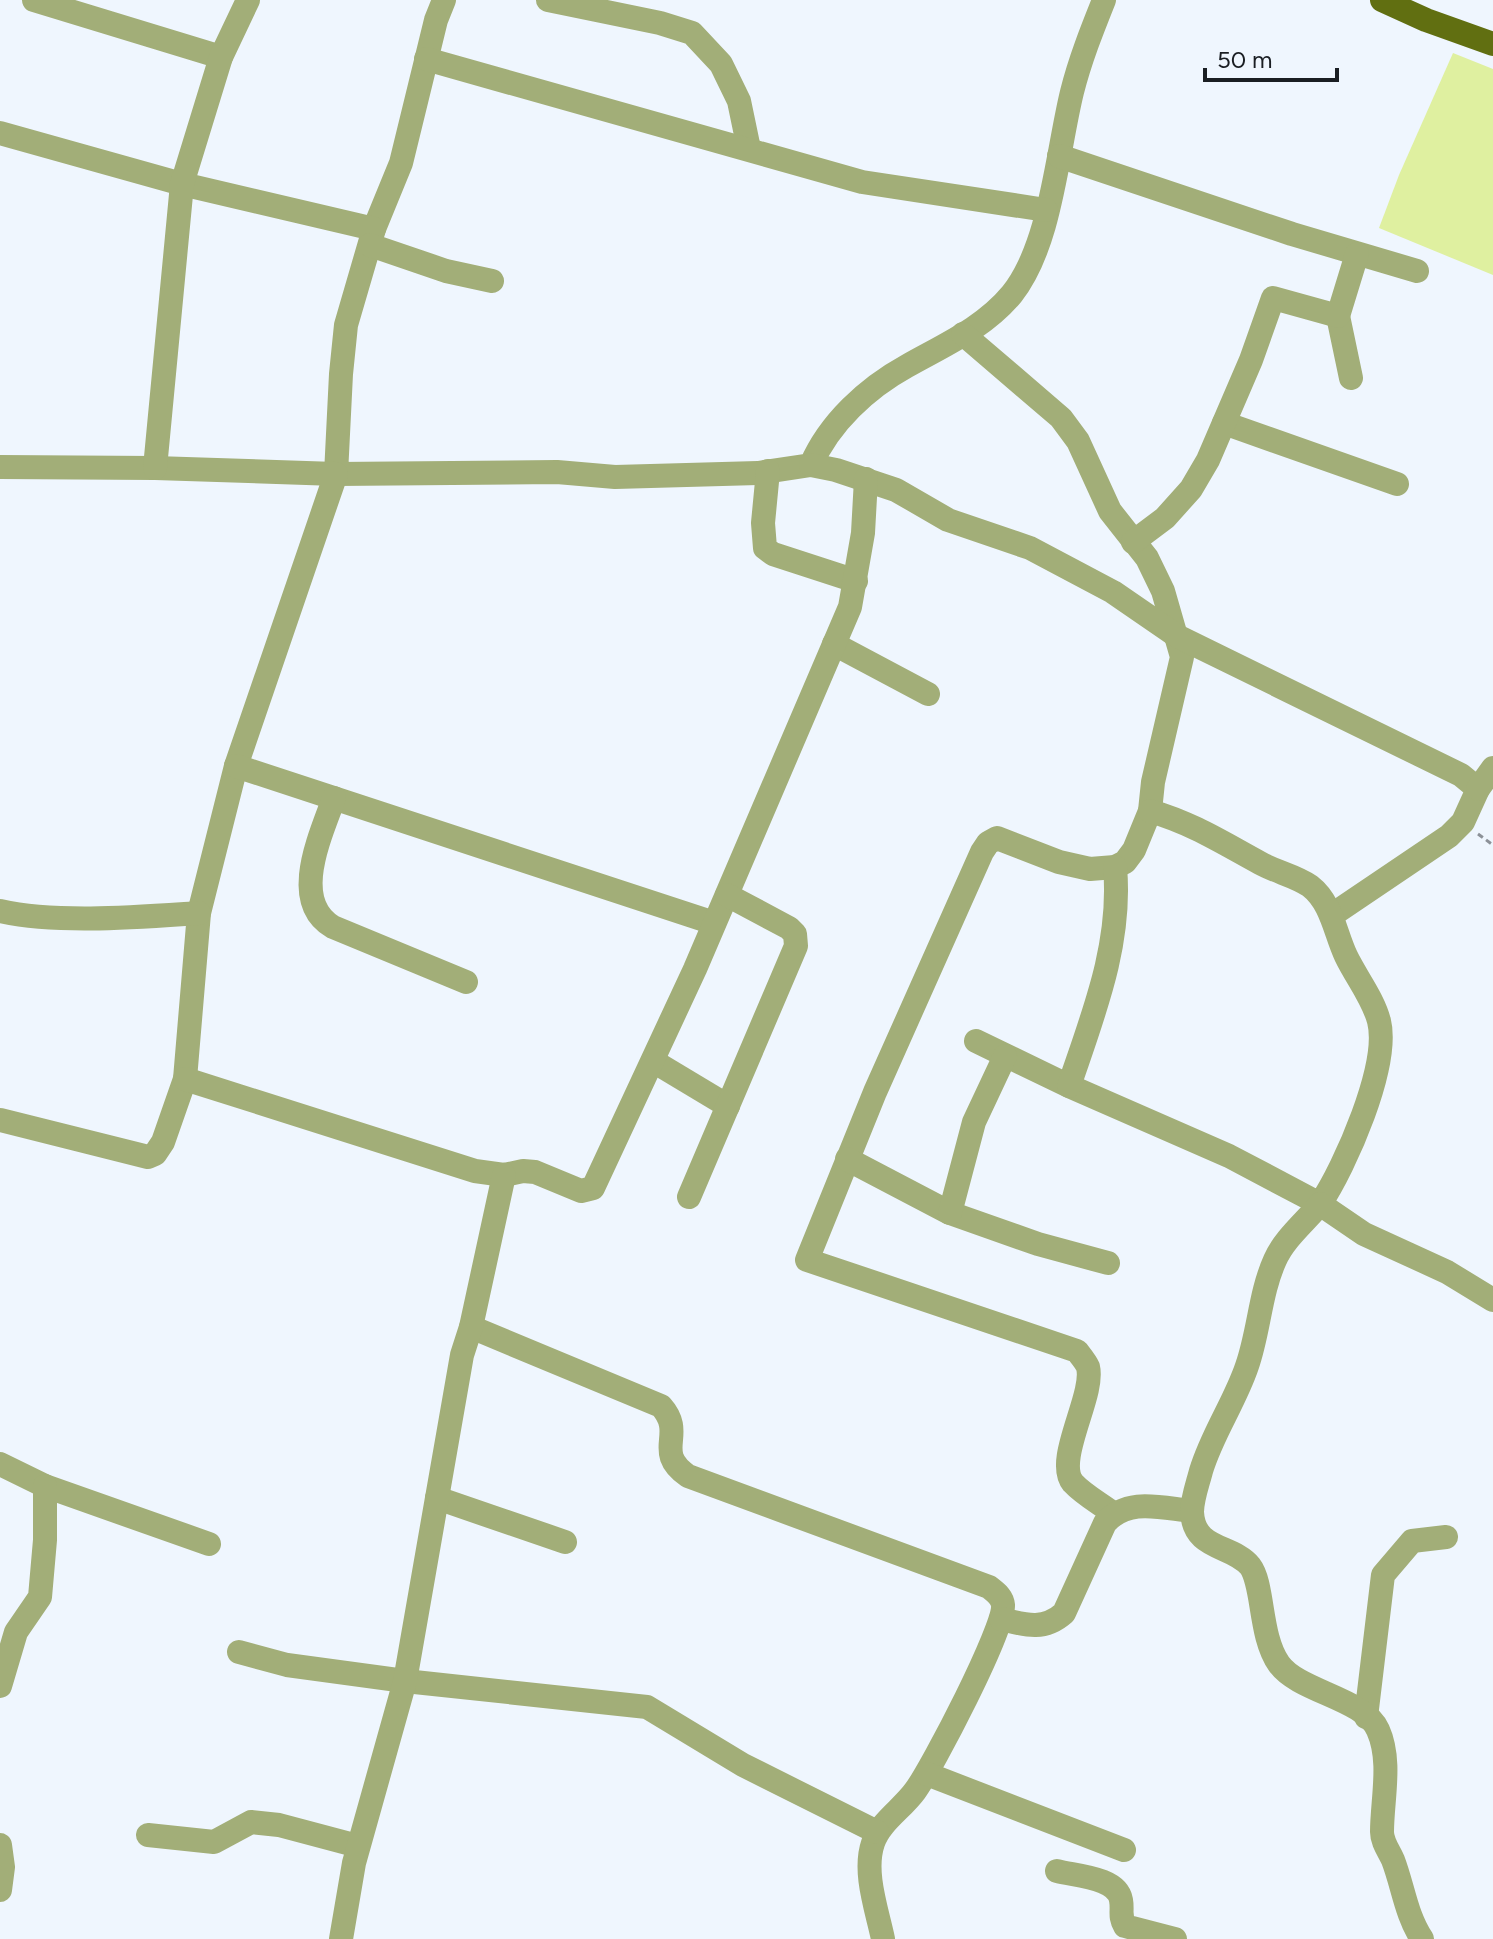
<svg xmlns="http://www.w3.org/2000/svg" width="1493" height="1939" font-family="Figtree,sans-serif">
	<rect width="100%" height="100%" fill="#eff6fe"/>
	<!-- green -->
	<polygon fill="#dff0a0" points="1453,53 1493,69 1493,275 1379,228 1399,175"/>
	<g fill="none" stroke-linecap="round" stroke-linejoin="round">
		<!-- path -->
		<polyline stroke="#8c9198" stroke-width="3" stroke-dasharray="6 4" stroke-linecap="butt" points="1478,834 1493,845"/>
		<!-- minor -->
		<g stroke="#a2ae78" stroke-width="24">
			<polyline points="34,0 221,57"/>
			<path d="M444,0l-8,20 -35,143 -27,66 -28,96 -5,49 -5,100 221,-2 58,5 143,-4 53,-8c18,-42 56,-77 96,-99 37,-21 77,-38 105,-72 39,-49 45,-141 60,-202 8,-32 20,-62 32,-92"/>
			<polyline points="548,0 660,23 692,33 721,64 739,101 749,149"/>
			<polyline points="426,59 862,182 1046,210"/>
			<polyline points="0,133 182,184 374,229"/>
			<polyline points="1059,156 1292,234 1417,271"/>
			<polyline points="370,245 446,271 492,281"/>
			<polyline points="1338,316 1351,378"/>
			<path d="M963,334l98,84 17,23 32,70 37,47 16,33 19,66 -29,125 -3,29 -16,39 -9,12 -10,5 -25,2 -31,-7 -62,-24 -9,5 -6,9 -107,240 -68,168 270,91c3,4 9,11 11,16 7,28 -34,93 -15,116 11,12 28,21 41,31"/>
			<polyline points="1224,423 1397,484"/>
			<polyline points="811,465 836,470 896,490 948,520 1030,548 1113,592 1177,636 1461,775 1478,789 1463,822 1449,836 1332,915"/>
			<polyline points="0,467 155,468 336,474 236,766 199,913 185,1079 163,1142 155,1154 148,1157 0,1120"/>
			<polyline points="155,468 182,184 221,57 248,0"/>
			<polyline points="768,471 763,523 765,548 773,554 856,581"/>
			<polyline points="1133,542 1165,518 1191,489 1208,460 1251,360 1273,298 1338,316 1357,254"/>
			<polyline points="834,644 928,694"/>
			<polyline points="236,766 714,923"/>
			<polyline points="1478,789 1493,768"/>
			<path d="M334,798c-13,37 -45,103 -1,129l133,55"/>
			<path d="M0,911c58,13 139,6 199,2"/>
			<path d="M976,1041l93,45 160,70 91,48c25,-37 70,-139 59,-183 -6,-23 -23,-44 -33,-65 -11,-23 -14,-53 -36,-70 -14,-10 -34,-14 -50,-23 -37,-20 -68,-40 -110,-52"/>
			<polyline points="653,1061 728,1106"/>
			<polyline points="185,1079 475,1171 504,1175 523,1171 535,1172 581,1191 593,1188 695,969 850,607 863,533 866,479"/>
			<path d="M1069,1086c24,-71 53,-142 46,-219"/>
			<polyline points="847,1159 950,1213 1038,1244 1108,1263"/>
			<polyline points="689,1197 796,946 795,934 789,928 727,895"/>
			<polyline points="950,1213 974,1122 1005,1056"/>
			<path d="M471,1327l190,79c26,29 -9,45 27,70l301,111c6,5 13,9 14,18 2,23 -71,163 -88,186 -13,18 -35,31 -42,52 -10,29 4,67 10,96"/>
			<polyline points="0,1464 45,1486 209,1544"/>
			<polyline points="437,1498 565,1542"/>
			<path d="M1001,1619c24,6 43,12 63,-6l41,-90c23,-26 56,-15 87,-12"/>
			<polyline points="239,1652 287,1665 405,1681 647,1707 743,1765 877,1832"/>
			<polyline points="0,1686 16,1632 40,1597 45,1540 45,1486"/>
			<polyline points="1366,1717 1383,1575 1412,1541 1446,1537"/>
			<polyline points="927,1774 1124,1850"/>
			<polyline points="148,1835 214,1842 251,1822 279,1825 358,1846"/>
			<polyline points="0,1845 3,1867 0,1890"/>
			<path d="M1057,1871c18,5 60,6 64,29 2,11 -2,16 4,26l50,13"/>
			<polyline points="341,1939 354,1863 405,1681 462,1355 471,1327 504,1175"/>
			<path d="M1422,1939c-16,-24 -19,-53 -29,-79 -4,-9 -11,-18 -11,-28 0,-32 10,-71 -4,-102 -14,-32 -79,-38 -99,-66 -20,-28 -15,-80 -29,-98 -18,-22 -56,-15 -58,-54 0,-13 6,-29 9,-41 11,-37 34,-69 46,-105 12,-34 13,-73 28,-106 9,-21 30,-38 45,-56l44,30 83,38 46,28"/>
		</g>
		<!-- major -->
		<polyline stroke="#616f11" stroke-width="24" points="1382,0 1426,20 1493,44"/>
	</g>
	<!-- scale -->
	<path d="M1205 68v12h132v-12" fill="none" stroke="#1a1e23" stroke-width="4"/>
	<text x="1217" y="68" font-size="24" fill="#1a1e23" stroke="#eff6fe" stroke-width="6" paint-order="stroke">50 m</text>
</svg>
